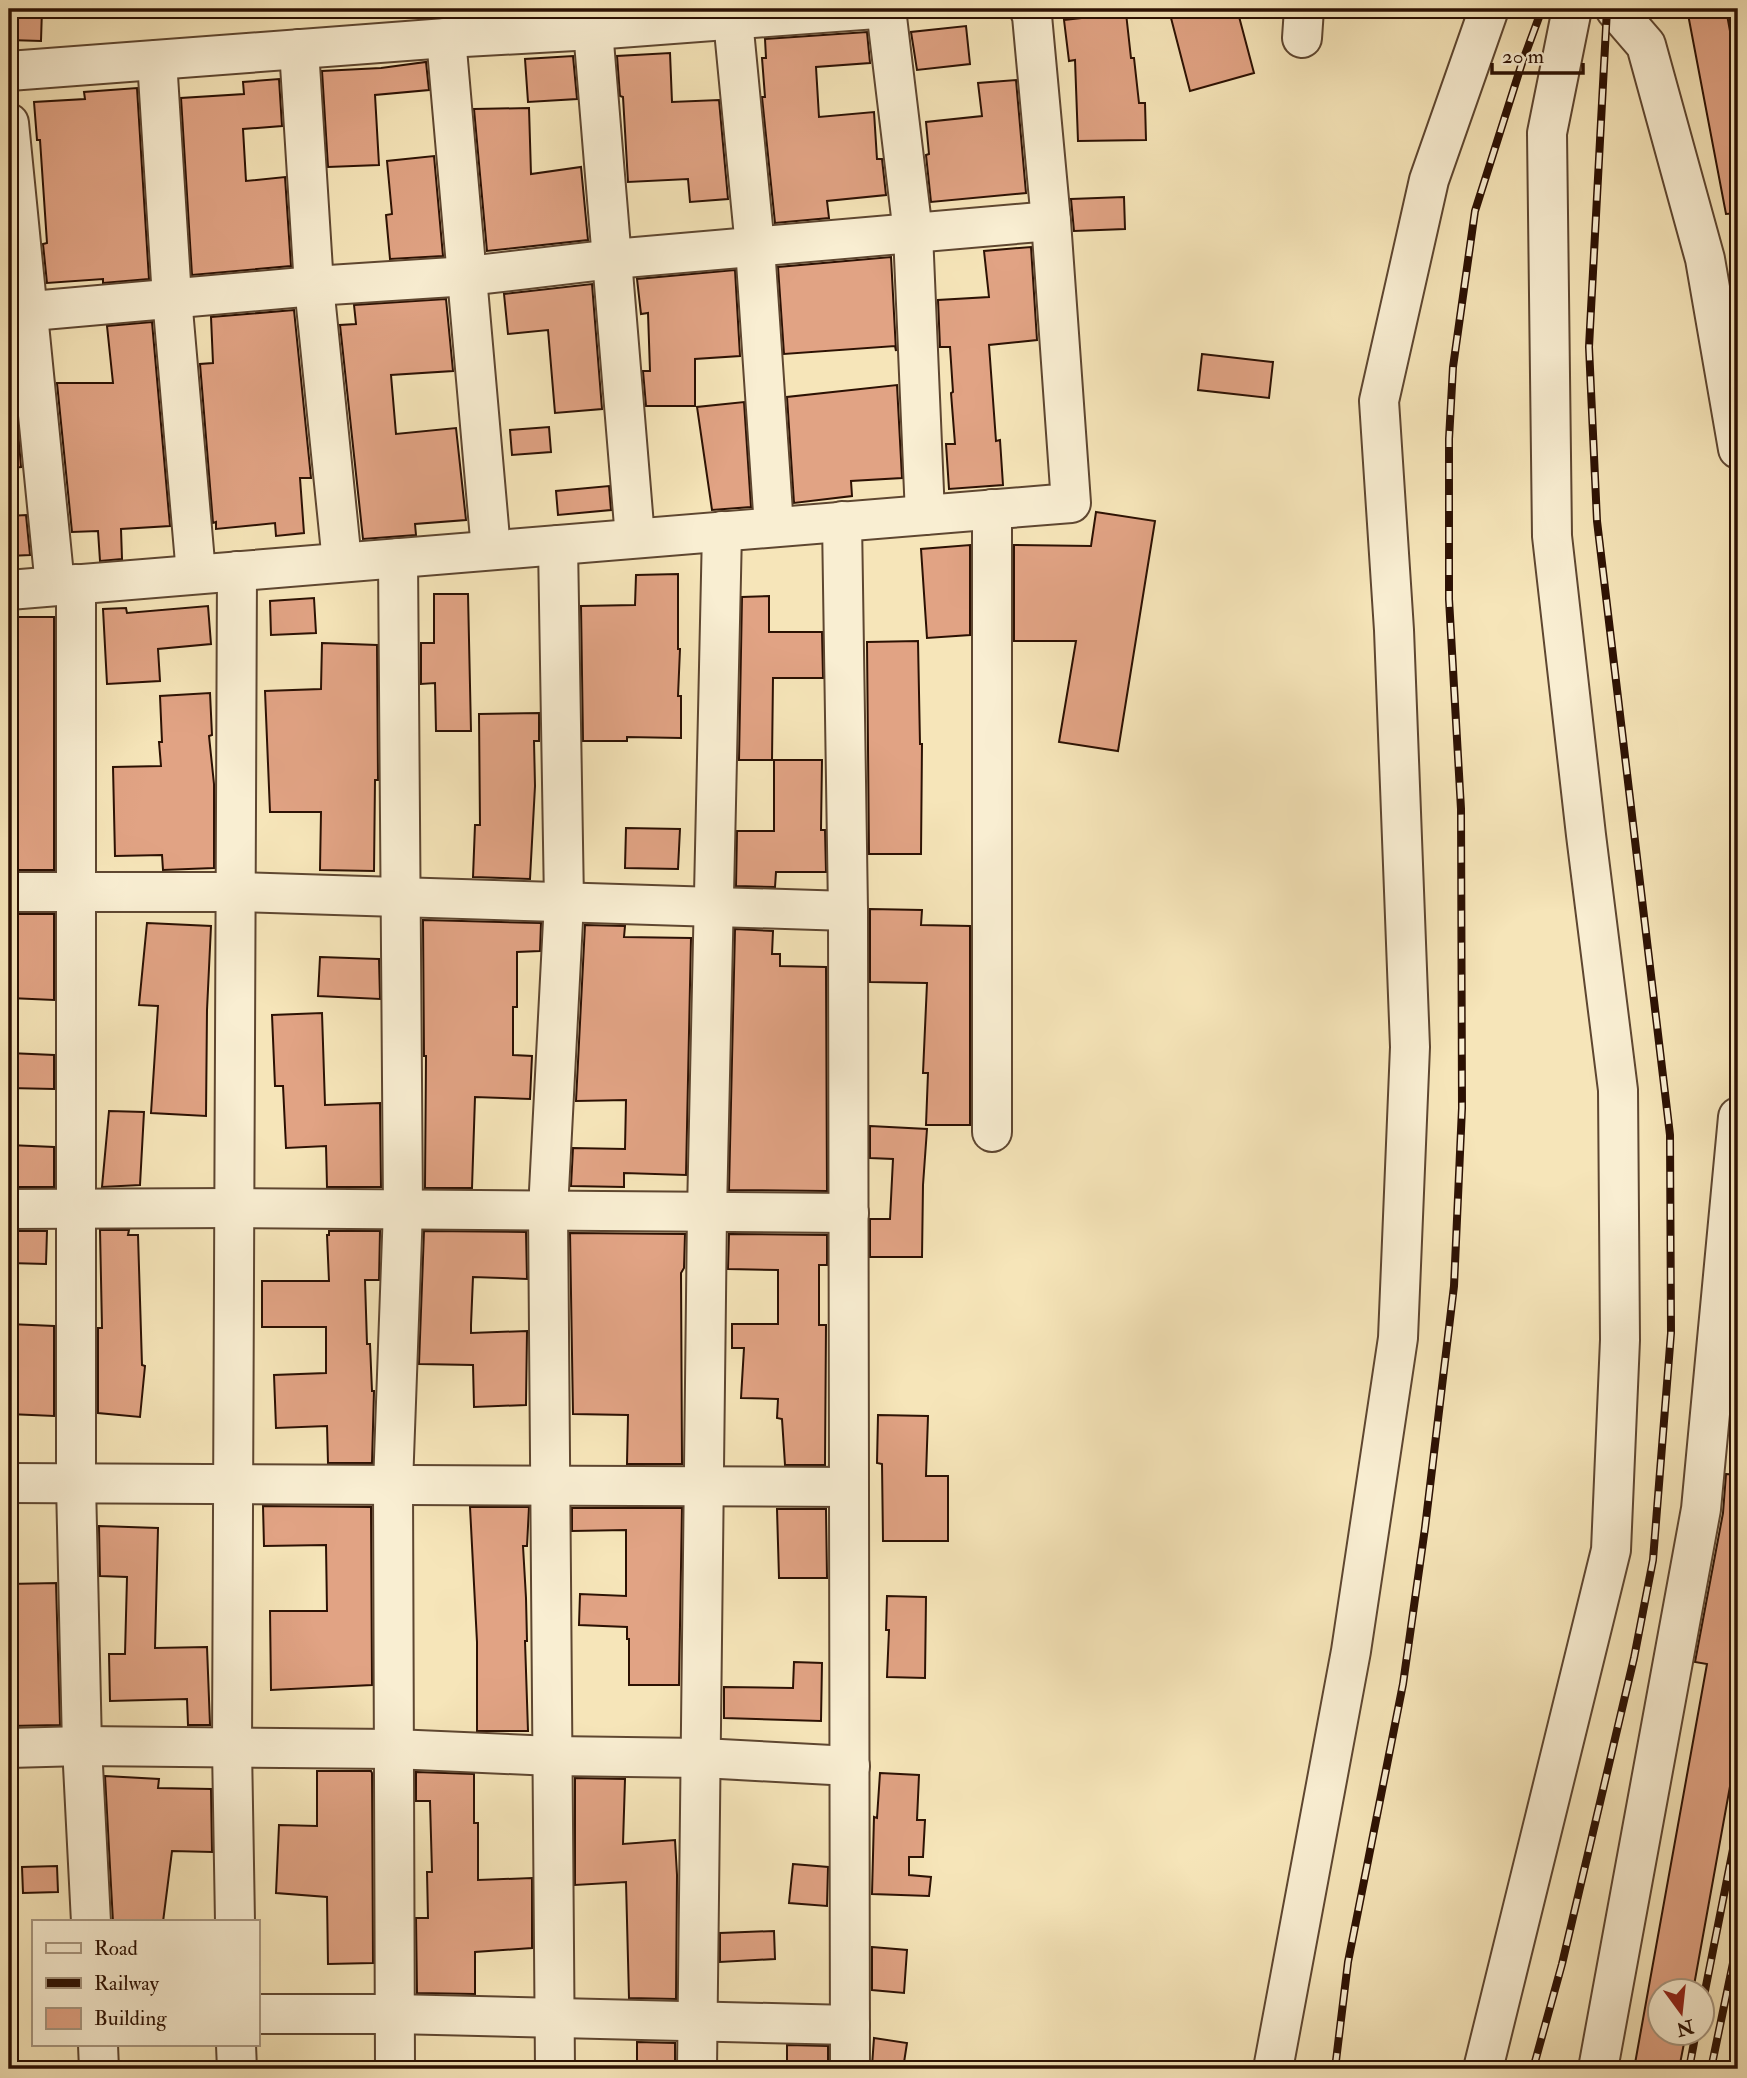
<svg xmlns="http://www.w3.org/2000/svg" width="1747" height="2078" font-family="'IM FELL Double Pica',serif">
	<rect width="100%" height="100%" fill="#f6e5b9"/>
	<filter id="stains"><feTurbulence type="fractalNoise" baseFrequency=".00286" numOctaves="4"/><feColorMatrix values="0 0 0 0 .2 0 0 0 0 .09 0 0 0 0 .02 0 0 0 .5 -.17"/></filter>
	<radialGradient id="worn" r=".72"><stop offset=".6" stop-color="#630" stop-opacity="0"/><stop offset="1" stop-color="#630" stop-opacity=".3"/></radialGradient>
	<!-- building -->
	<g fill="#e1a384" stroke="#2c1103" stroke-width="2">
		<polygon points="9,9 42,9 41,41 9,40"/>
		<polygon points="1205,9 1237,9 1254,73 1190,91 1171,18"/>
		<polygon points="1687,9 1726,9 1738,75 1738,213 1726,214"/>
		<polygon points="1126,13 1131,58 1134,58 1139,103 1145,103 1146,140 1078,141 1075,60 1069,61 1064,20"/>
		<polygon points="966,26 970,64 917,70 911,32"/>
		<polygon points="867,32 870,63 816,67 819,117 874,112 877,159 882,159 886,195 827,201 829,218 775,223 762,97 765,97 762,58 766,58 765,39"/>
		<polygon points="670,53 672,102 719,100 728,199 690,202 688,179 628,182 623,97 620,96 617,56"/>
		<polygon points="573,56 577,99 528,102 525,59"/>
		<polygon points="426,62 429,90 375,95 379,165 328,167 322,71 381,68"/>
		<polygon points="279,79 282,126 243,129 246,181 285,177 291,266 192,275 181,98 244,94 243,82"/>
		<polygon points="1016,80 1026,193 931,202 926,155 929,154 926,122 982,116 978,83"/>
		<polygon points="137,88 149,279 103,283 103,279 47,283 43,244 47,243 40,140 37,140 34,102 85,99 84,92"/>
		<polygon points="529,108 531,174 581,167 588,240 487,251 474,109"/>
		<polygon points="434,156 443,256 390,259 386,215 392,214 387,161"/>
		<polygon points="1124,197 1125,229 1074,231 1071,199"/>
		<polygon points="1031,247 1037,340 989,345 996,441 1000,440 1003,485 949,489 946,444 955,444 951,393 953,392 950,347 940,347 938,300 989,297 984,251"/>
		<polygon points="891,257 896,351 895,346 784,354 778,267"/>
		<polygon points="735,270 740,356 695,359 695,406 646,406 643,371 650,371 648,313 641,314 637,279"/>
		<polygon points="592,284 602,409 555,413 548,330 508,334 504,294"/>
		<polygon points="446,299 453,371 391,375 396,434 456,428 466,520 415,524 416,535 363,539 340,325 356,324 354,305"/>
		<polygon points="294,310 311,478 300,478 304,533 276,536 275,523 216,529 216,522 213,523 200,364 213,363 211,317"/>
		<polygon points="152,322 170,526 121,529 122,559 100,561 98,531 72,532 57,383 113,383 107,326"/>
		<polygon points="1202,354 1273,362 1269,398 1198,390"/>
		<polygon points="897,385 902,478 851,481 852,496 794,503 787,397"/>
		<polygon points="744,402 751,507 712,510 697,407"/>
		<polygon points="549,427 551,452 512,455 510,430"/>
		<polygon points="18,430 21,467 9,468 9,431"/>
		<polygon points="609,486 611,510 558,515 556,491"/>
		<polygon points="1096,512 1155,521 1118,751 1059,742 1076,641 1014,641 1014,545 1091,546"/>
		<polygon points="26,515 30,555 9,556 9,516"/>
		<polygon points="970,545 970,635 927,638 921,549"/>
		<polygon points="678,574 678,649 680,649 678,696 681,696 681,738 627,737 627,741 583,741 581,606 635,605 636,575"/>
		<polygon points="434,594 468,594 471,731 436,731 435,683 421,684 421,643 434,643"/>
		<polygon points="769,596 769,632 822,632 823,678 773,678 772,760 739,760 742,597"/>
		<polygon points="314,598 316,633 271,635 270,601"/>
		<polygon points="208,606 211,644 158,649 160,681 107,684 103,609 126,608 127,613"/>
		<polygon points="9,617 54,617 54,870 11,870"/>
		<polygon points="918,641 920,744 922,744 921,854 869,854 867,642"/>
		<polygon points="322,643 377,645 378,780 375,780 374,871 320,870 321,812 270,812 265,691 321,689"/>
		<polygon points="210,693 212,735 209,736 214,784 214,868 163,870 162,855 115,856 113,767 161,766 159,742 162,742 160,696"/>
		<polygon points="539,713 539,741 534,741 535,786 530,879 473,877 475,825 480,825 479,714"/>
		<polygon points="774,760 822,760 821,830 825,830 826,872 776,872 775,887 736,886 737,831 774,831"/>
		<polygon points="626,828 680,829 678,869 625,868"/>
		<polygon points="870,909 922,910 921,925 970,926 970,1125 926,1125 928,1073 923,1073 927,983 870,982"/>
		<polygon points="9,914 54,914 54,1000 10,998 12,954 9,954"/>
		<polygon points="423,920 541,923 540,951 517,952 517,1007 513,1007 513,1055 532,1056 530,1099 475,1097 472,1188 425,1188 426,1056 424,1056"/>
		<polygon points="147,923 211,926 207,1010 206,1116 151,1113 158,1006 139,1005"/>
		<polygon points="585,925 625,926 624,937 691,938 686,1175 624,1173 624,1187 571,1186 573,1148 625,1149 626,1100 576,1101"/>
		<polygon points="735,929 773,931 772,954 780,954 780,966 826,967 827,1191 729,1190"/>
		<polygon points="320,957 379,959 380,999 318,996"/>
		<polygon points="322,1013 325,1105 380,1103 381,1187 327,1187 326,1146 286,1148 283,1086 275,1086 272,1015"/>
		<polygon points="9,1053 54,1055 54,1089 9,1088"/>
		<polygon points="109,1111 144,1112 140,1185 102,1187"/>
		<polygon points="870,1126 927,1129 923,1185 922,1257 870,1257 870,1219 890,1219 893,1159 870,1158"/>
		<polygon points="9,1145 54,1147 54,1187 9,1187"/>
		<polygon points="100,1230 129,1230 128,1235 138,1235 142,1365 145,1366 140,1417 98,1413 98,1328 102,1328"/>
		<polygon points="9,1231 47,1231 46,1264 9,1263"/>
		<polygon points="329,1231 380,1231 379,1280 365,1280 367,1344 370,1344 372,1391 374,1391 372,1463 328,1463 327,1426 276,1428 274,1375 326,1373 326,1327 262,1327 262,1281 329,1281 327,1235 329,1235"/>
		<polygon points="424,1231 526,1232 527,1279 473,1277 471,1325 471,1333 527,1331 526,1405 474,1407 473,1365 419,1364"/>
		<polygon points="570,1233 685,1234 684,1268 681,1273 682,1464 627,1464 628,1415 573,1414"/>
		<polygon points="729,1234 827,1235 827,1265 819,1265 819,1325 826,1325 825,1465 785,1465 782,1419 777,1418 778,1399 741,1398 744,1348 732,1348 732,1324 778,1324 778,1270 728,1269"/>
		<polygon points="9,1324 54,1326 54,1416 9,1414"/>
		<polygon points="878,1415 928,1416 926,1476 948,1476 948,1541 883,1541 882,1464 877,1463"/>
		<polygon points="1726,1474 1738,1475 1738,1742 1693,1991 1660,1991 1660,2033 1686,2033 1679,2069 1634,2069 1707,1664 1695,1662 1723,1513"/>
		<polygon points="263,1506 371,1507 372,1685 271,1690 270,1611 327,1611 326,1545 264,1546"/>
		<polygon points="470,1507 529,1507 527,1546 523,1546 526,1598 527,1641 525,1641 528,1731 477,1731 477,1642"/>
		<polygon points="572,1508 682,1508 679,1685 629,1685 629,1639 627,1639 627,1627 579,1625 580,1594 626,1596 626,1530 572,1531"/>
		<polygon points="777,1509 826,1509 827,1578 779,1578"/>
		<polygon points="99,1526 158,1528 155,1648 207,1647 210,1725 188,1725 187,1699 110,1701 109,1654 125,1654 127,1577 100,1576"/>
		<polygon points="56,1583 60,1725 9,1726 9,1584"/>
		<polygon points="887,1596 926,1597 925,1678 887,1677 889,1630 886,1630"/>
		<polygon points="794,1662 822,1663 821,1721 724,1718 724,1687 793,1688"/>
		<polygon points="317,1771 371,1771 372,1773 373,1963 328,1964 327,1897 276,1893 279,1825 317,1826"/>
		<polygon points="416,1772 474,1774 474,1823 478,1823 478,1880 532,1878 532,1948 475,1952 475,1994 417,1993 416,1918 428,1918 427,1872 432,1872 430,1801 416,1801"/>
		<polygon points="880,1773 919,1775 917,1820 925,1820 923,1857 909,1857 909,1875 931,1877 929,1896 872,1894 874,1817 877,1818"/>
		<polygon points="105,1776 159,1779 158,1788 211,1789 212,1852 172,1851 163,1922 113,1922"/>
		<polygon points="575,1778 625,1779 623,1844 675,1840 677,1875 676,1999 629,1998 626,1882 575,1885"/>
		<polygon points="793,1864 828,1867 827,1906 789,1903"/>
		<polygon points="57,1866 58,1892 23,1893 22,1867"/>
		<polygon points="774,1931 775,1959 720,1962 720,1933"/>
		<polygon points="872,1947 907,1950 904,1993 872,1990"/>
		<polygon points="874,2038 907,2043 903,2069 872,2066"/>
		<polygon points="637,2042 675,2043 675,2069 637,2069"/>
		<polygon points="787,2045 828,2046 828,2069 787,2069"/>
	</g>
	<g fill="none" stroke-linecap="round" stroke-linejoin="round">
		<!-- minor casing -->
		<g stroke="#5e4630" stroke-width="42">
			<g id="minor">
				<polyline points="886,9 913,233 925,515"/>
				<polyline points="1615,9 1646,45 1705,259 1738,449"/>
				<polyline points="733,20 755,247 774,527"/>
				<polyline points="593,30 635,538"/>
				<polyline points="446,38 491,550"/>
				<polyline points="1302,38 1304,9"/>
				<polyline points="299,49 314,286 342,562"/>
				<polyline points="157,60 172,298 196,574"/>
				<polyline points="9,71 446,38 593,30 876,9"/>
				<polyline points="9,123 55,586"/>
				<polyline points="9,313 314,286 468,276 613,259 1051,221"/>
				<polyline points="992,509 992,1132"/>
				<polyline points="842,521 848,911 850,2069"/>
				<polyline points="76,584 76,1484 82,1746 91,1922"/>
				<polyline points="9,590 1071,503 1051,221 1032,16 1029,9"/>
				<polyline points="9,892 237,892 848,911"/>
				<polyline points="9,1209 235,1208 849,1213"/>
				<polyline points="9,1483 848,1487"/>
				<polyline points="9,1748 82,1746 394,1749 552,1756 702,1758 850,1766"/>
				<polyline points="235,1922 232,1748 237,571"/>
				<polyline points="257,2014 394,2014 850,2025"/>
				<polyline points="98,2045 99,2069"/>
				<polyline points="236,2045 237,2069"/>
				<polyline points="395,2069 393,1485 403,1209 398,558"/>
				<polyline points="555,2069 548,1210 564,902 558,545"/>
				<polyline points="697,2069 707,1212 722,531"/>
				<polyline points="1273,2069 1351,1651 1398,1338 1410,1047 1394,630 1379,401 1429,180 1489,9"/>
				<polyline points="1483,2069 1611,1550 1620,1340 1618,1090 1586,835 1552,536 1547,133 1572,9"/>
				<polyline points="1598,2069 1701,1509 1738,1117"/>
			</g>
		</g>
		<!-- minor -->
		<use href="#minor" stroke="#f9eed2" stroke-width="38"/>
		<!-- rail casing -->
		<g stroke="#2c1103" stroke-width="8">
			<g id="rail">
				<polyline points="1702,2006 1738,1824"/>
				<polyline points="1335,2069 1348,1962 1403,1684 1425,1528 1454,1286 1462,1108 1461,809 1449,599 1449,439 1453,367 1475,211 1522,63 1542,9"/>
				<polyline points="1533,2069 1562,1964 1634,1658 1653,1560 1671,1333 1670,1135 1597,521 1589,347 1607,9"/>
				<polyline points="1689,2069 1696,2032"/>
				<polyline points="1711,2069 1738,1939"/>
			</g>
		</g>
		<!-- rail -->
		<use href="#rail" stroke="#f9eed2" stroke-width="5" stroke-dasharray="16" stroke-linecap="butt"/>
	</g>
	<!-- margin -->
	<rect width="1747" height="2078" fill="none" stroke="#f6e5b9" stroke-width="35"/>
	<rect x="10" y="10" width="1726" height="2057" fill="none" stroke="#2c1103" stroke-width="3.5"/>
	<rect x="18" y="18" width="1712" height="2043" fill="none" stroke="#2c1103" stroke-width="2"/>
	<!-- legend -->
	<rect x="32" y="1920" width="228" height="126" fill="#f9eed2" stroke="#a7967f" stroke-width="2"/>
	<rect x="46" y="1943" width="35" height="10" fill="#f9eed2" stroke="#a7967f" stroke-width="2"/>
	<text x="94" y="1955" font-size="21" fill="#2c1103">Road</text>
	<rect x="46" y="1978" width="35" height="10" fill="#2c1103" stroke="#a7967f" stroke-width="2"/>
	<text x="94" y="1990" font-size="21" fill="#2c1103">Railway</text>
	<rect x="46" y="2008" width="35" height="21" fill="#e1a384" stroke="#a7967f" stroke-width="2"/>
	<text x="94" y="2025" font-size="21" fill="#2c1103">Building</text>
	<!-- north arrow -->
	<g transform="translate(1681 2012) rotate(165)"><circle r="33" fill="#f9eed2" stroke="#a7967f" stroke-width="2"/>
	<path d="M0-5L12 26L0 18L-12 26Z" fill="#8f2418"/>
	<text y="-10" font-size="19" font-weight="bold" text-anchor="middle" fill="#2c1103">N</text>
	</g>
	<!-- scale -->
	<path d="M1492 63v10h91v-10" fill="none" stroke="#2c1103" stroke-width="3.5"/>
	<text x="1502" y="63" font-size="21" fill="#2c1103" stroke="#f9eed2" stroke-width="5" paint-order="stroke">20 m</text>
	<rect width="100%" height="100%" filter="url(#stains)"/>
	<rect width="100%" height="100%" fill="url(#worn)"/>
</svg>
